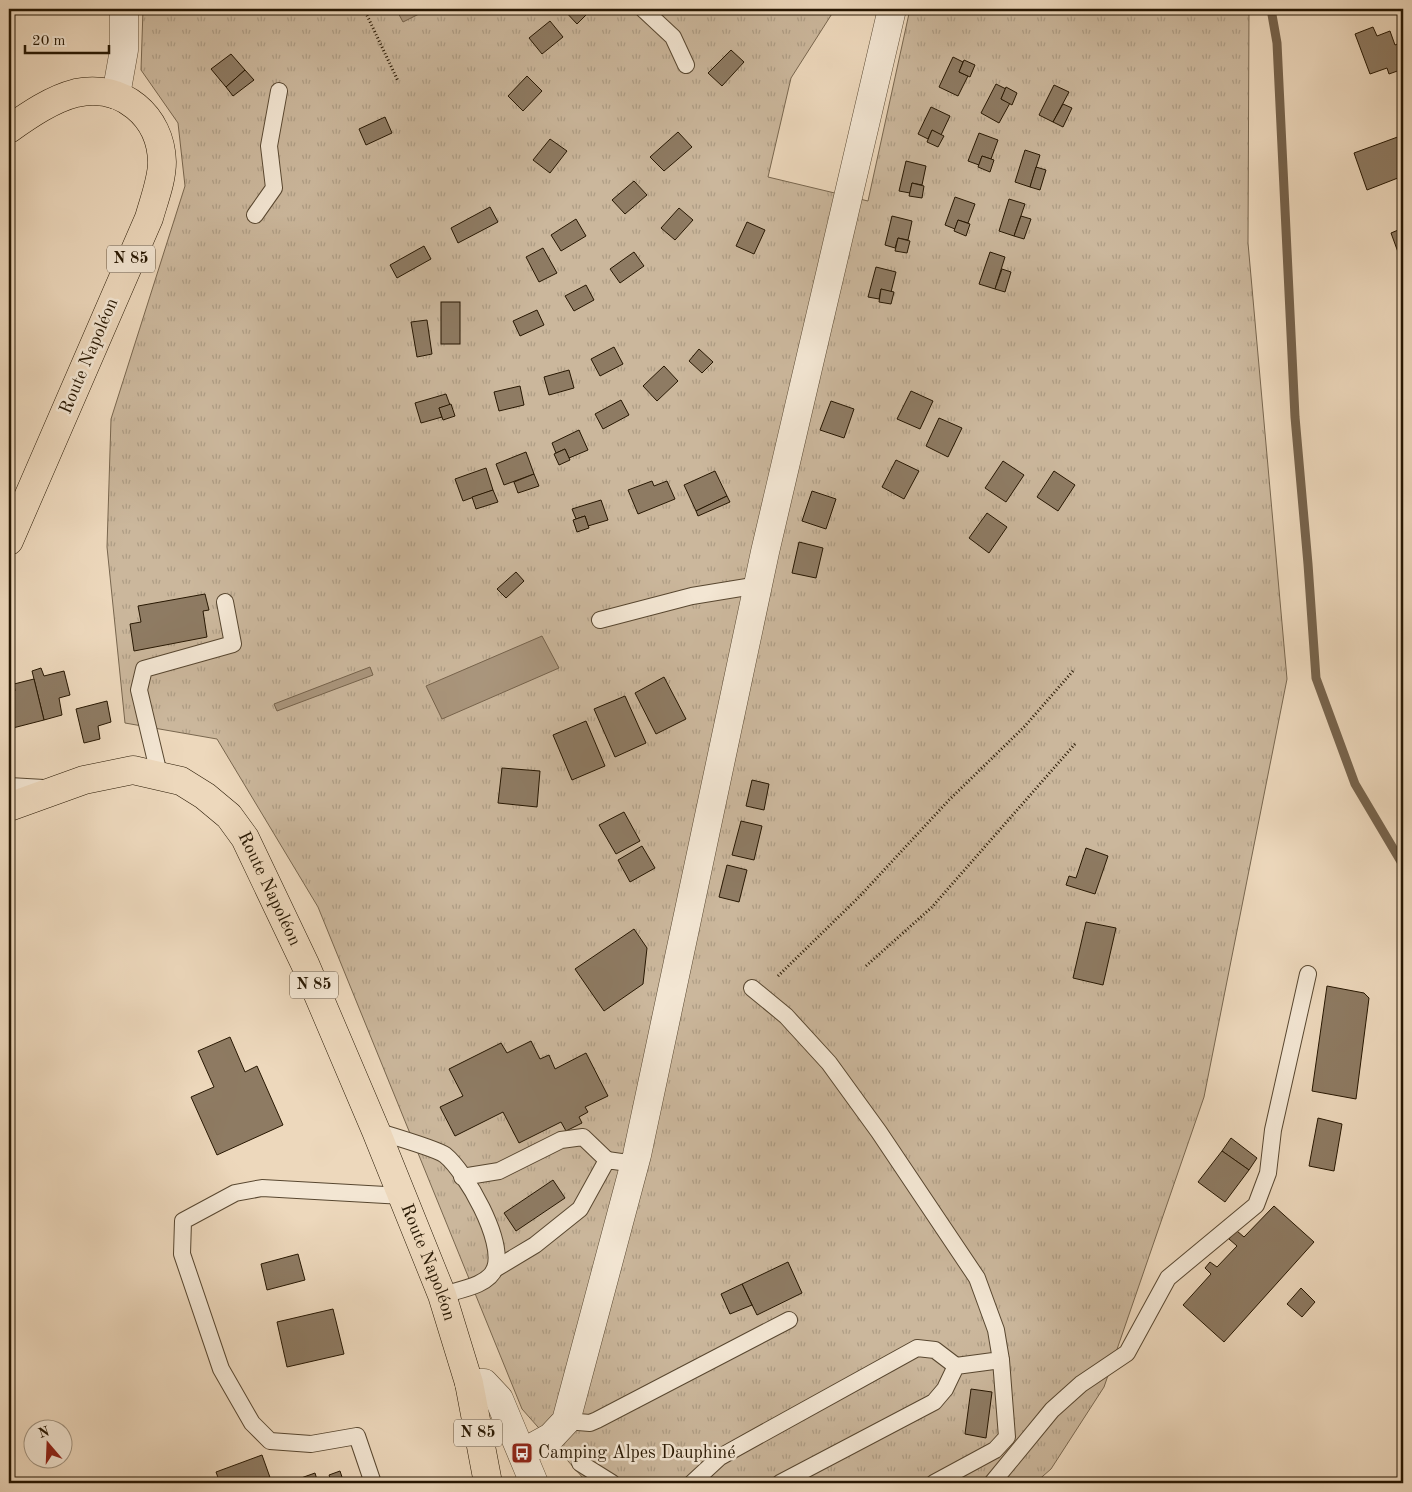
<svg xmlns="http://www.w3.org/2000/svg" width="1412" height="1492" font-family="'Old Standard TT',serif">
	<defs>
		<pattern id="park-tufts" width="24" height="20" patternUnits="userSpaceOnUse" patternTransform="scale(1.25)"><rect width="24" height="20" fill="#cbb79c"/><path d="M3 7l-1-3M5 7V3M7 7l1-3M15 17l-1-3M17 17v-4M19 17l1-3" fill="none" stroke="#ae9d85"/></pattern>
	</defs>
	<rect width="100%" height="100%" fill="#edd8bc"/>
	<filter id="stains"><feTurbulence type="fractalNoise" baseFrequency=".004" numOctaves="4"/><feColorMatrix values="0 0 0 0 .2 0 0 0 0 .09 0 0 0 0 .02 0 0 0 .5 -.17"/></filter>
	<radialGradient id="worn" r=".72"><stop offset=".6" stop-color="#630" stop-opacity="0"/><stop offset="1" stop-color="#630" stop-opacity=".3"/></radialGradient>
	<!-- park -->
	<polygon fill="url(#park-tufts)" stroke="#79674f" points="143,9 835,9 791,78 768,177 868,201 910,9 1249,9 1248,243 1287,679 1204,1097 1104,1387 1051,1469 1035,1483 585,1483 583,1478 522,1409 318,907 217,739 125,723 107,547 111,419 185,186 178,123 141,70"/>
	<!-- water -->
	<g fill="#aa967d" stroke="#76634c">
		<polygon points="396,9 429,9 403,22"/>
		<polygon points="542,636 559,668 442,719 426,686"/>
		<polygon points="370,667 373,675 277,711 274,704"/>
	</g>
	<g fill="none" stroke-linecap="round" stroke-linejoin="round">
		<!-- stream -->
		<polyline stroke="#76634c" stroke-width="9" points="1271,9 1277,43 1295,417 1308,564 1316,678 1355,784 1403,865"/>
	</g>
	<!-- building -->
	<g fill="#8e7b63" stroke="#271702">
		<polygon points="563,9 592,9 577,24"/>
		<polygon points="550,21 563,37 542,54 529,38"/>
		<polygon points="1373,27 1377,36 1390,31 1395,45 1402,42 1403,69 1389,74 1387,68 1370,74 1355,34"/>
		<polygon points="731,50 744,62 722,86 708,73"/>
		<polygon points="231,54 245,70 226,87 211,69"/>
		<polygon points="953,57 963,62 959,72 968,76 958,96 939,87"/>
		<polygon points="964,60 975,65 970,77 959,72"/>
		<polygon points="245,70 254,80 233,96 226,87"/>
		<polygon points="527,76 542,91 523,111 508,96"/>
		<polygon points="996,84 1006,89 1001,99 1010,103 999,123 981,113"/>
		<polygon points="1054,85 1069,92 1053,122 1039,115"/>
		<polygon points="1006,87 1017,93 1012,105 1001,99"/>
		<polygon points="1063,104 1072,108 1063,127 1053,122"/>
		<polygon points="931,107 950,116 941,135 932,130 928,139 918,134"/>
		<polygon points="385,117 392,133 366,145 359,129"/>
		<polygon points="932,130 944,136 938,147 927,142"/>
		<polygon points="678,132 692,147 664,171 650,157"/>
		<polygon points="979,133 998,140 991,159 982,156 979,165 968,161"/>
		<polygon points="1403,135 1403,176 1367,190 1354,153"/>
		<polygon points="550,139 567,151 550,173 533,160"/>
		<polygon points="1025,150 1040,155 1030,187 1015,182"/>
		<polygon points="982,156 994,160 990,172 978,167"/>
		<polygon points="906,161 926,166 922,185 912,183 910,193 899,191"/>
		<polygon points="1036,167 1046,170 1040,190 1030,187"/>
		<polygon points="634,181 647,195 625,214 612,200"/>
		<polygon points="912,183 924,186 922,198 909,196"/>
		<polygon points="955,197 975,204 968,223 958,220 955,229 945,225"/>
		<polygon points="1009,199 1025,204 1014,236 999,231"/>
		<polygon points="490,207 498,222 458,243 451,228"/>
		<polygon points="679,208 693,220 675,240 661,228"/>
		<polygon points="892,216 912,221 908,240 898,238 895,248 885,245"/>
		<polygon points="1021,216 1031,219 1024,239 1014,236"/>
		<polygon points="576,219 586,236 561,251 551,235"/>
		<polygon points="958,220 970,224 966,236 954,231"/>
		<polygon points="747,222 765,230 754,254 736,246"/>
		<polygon points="1403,228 1403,263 1402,263 1391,233"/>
		<polygon points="898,238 910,241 907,253 895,251"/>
		<polygon points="424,246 431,259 397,278 390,265"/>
		<polygon points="543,248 557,273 539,282 526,257"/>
		<polygon points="634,252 644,266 620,283 610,269"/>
		<polygon points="990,252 1005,257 995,289 979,284"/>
		<polygon points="876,267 896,272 891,292 881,289 879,299 868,297"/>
		<polygon points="1002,269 1011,272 1005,292 995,289"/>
		<polygon points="586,285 594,300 574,311 565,296"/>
		<polygon points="881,289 894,292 891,304 879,302"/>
		<rect x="441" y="302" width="19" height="42"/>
		<polygon points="537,310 544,325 520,336 513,321"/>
		<polygon points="427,320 432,354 417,357 411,322"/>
		<polygon points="614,347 623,364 600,376 591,359"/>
		<polygon points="699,349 713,362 702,373 689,361"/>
		<polygon points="664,366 678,381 657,401 643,386"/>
		<polygon points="569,370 574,388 549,395 544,377"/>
		<polygon points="520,386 524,405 499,411 494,392"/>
		<polygon points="911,391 933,401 920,429 897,419"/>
		<polygon points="446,394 450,405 439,408 442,417 421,423 415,403"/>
		<polygon points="621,400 629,415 603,429 595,414"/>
		<polygon points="831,401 854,409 844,438 820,430"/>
		<polygon points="451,404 455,416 443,420 439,408"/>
		<polygon points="939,418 962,428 948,457 926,446"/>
		<polygon points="579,430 588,450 569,458 565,449 556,453 552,443"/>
		<polygon points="565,449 570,460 559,465 554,454"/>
		<polygon points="526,452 534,474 504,485 496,464"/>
		<polygon points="896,460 919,471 904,499 882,487"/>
		<polygon points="1003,461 1024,475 1006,502 985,488"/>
		<polygon points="486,468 493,490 463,501 455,479"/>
		<polygon points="715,471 727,496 696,511 684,485"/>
		<polygon points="1054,471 1075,485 1058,511 1037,497"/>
		<polygon points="534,474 539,486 518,493 514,482"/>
		<polygon points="652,481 654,486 667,481 675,499 638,514 628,490"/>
		<polygon points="493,490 498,502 476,509 472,497"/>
		<polygon points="812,491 836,499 826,529 802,521"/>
		<polygon points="727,496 730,502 698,516 696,511"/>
		<polygon points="601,500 608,520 588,526 585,516 576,519 572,509"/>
		<polygon points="987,513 1007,527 989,553 969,538"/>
		<polygon points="585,516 589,528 577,532 573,520"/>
		<polygon points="799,542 823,548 816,578 792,573"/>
		<polygon points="516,572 524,581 506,598 497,589"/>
		<polygon points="205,594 209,610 203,611 207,637 134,651 130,624 141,622 138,606"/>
		<polygon points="41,668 44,676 64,671 70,695 59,698 62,715 44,720 32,671"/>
		<polygon points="664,677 686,719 656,734 635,693"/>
		<polygon points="34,679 44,720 9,729 9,693 15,691 14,684"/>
		<polygon points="625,696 646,743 615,757 594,709"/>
		<polygon points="107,701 111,722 98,726 100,739 84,743 76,709"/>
		<polygon points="586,721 605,766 572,780 553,735"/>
		<polygon points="502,768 540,771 537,807 498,803"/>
		<polygon points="752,780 769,784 764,810 746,806"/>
		<polygon points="624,812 640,841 616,854 599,825"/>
		<polygon points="741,821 762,826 754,860 732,855"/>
		<polygon points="642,846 655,868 630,882 618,860"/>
		<polygon points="1086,848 1108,856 1095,894 1066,885 1069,876 1076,878"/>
		<polygon points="727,865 747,870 739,902 719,897"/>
		<polygon points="1086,922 1116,928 1103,985 1073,978"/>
		<polygon points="634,929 647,948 643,984 604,1011 575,969"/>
		<polygon points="1327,986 1364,993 1369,998 1356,1099 1312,1091"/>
		<polygon points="230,1037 245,1072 257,1066 283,1125 217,1155 191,1097 214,1087 198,1051"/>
		<polygon points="531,1041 540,1059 549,1055 555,1069 586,1053 608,1096 585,1107 588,1112 579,1117 582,1123 566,1131 561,1122 519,1143 503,1112 455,1136 440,1107 463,1096 449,1069 501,1043 507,1053"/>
		<polygon points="1318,1118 1342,1124 1334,1171 1309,1166"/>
		<polygon points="1231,1138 1257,1158 1249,1170 1222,1151"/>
		<polygon points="1222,1151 1249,1170 1225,1202 1198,1182"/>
		<polygon points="553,1180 565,1198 516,1231 504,1213"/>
		<polygon points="1274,1206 1314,1242 1224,1342 1183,1305 1211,1274 1205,1268 1210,1262 1217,1267 1237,1246 1229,1239 1237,1231 1244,1237"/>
		<polygon points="298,1254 305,1280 267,1290 261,1264"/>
		<polygon points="788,1262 802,1293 757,1315 742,1284"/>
		<polygon points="742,1284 752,1305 730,1314 721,1294"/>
		<polygon points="1301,1288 1315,1302 1302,1317 1287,1304"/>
		<polygon points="333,1309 344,1354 287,1367 277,1322"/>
		<polygon points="971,1389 992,1392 986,1438 965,1434"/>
		<polygon points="262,1455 272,1483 220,1483 216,1472"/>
		<polygon points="340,1471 344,1483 332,1483 329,1475"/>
		<polygon points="315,1473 318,1483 287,1483"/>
	</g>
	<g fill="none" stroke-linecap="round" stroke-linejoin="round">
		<!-- service casing -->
		<g stroke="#584730" stroke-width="18">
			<g id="service">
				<polyline points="643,9 673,37 686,65"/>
				<polyline points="255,215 274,188 269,146 279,91"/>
				<polyline points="600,620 692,596 759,585"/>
				<polyline points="159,774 139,690 144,669 233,644 225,602"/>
				<polyline points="9,786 44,788"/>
				<polyline points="752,988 786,1016 829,1063 879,1132 977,1278 996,1330 1001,1360 956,1366 945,1389 934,1402 780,1483"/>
				<path d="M376,1131c13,4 61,18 69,24 21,17 60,86 50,113 -6,18 -37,22 -53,27"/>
				<polyline points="462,1177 499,1171 561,1140 583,1137 607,1160"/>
				<polyline points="495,1269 535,1245 580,1209 607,1160 635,1164"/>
				<polyline points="566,1421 590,1423 597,1420 789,1320"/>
				<polyline points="580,1463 612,1483"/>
				<polyline points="373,1483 357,1436 311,1444 270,1441 252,1423 221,1369 182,1254 183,1221 235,1193 262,1188 403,1196"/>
				<polyline points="692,1483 720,1457 917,1348 935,1350 956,1366"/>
				<polyline points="934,1483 995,1450 1007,1437 1001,1360"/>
				<polyline points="992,1483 1052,1410 1081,1384 1127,1353 1168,1278 1256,1205 1268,1173 1273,1130 1308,974"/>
			</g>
		</g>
		<!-- minor casing -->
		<g stroke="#584730" stroke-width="29">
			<g id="minor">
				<polyline points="116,95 124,50 124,9"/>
				<polyline points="469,1383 484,1383 499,1399 534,1483"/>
				<polyline points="522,1453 551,1437 566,1421 637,1155 765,552 892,9"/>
			</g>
		</g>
		<!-- primary casing -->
		<g stroke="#271702" stroke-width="29">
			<g id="primary">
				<path d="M9,129c20,-14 43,-30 67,-36 46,-10 85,23 86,69 0,18 -8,38 -13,56l-140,323"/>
				<path id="s1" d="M9,807l75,-27 49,-10 48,11 24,15 24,20 16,22 60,126 71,167 66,164 27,88 19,100"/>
			</g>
		</g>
		<!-- path -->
		<g stroke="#271702" stroke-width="3" stroke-dasharray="1 2.5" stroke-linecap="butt">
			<polyline points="364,9 398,81"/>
			<polyline points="866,966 932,907 1075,744"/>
			<polyline points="778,976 859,897 949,800 1025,726 1073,671"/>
		</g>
		<!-- service -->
		<use href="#service" stroke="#f3e6d3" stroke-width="16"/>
		<!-- minor -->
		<use href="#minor" stroke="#f3e6d3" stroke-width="28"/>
		<!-- primary -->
		<use href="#primary" stroke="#edd8bc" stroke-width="28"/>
	</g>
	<!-- icons -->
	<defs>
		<g id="bus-square" transform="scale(1.125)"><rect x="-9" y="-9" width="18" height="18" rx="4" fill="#8f2418" stroke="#f3e6d3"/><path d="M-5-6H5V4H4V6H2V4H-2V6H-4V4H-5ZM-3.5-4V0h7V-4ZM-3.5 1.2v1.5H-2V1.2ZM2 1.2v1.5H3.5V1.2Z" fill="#fff"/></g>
	</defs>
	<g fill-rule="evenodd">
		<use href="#bus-square" x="522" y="1453"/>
	</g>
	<g text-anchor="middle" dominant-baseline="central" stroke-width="5" stroke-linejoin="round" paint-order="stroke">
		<!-- shield labels -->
		<g fill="#f3e6d3" stroke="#645541" stroke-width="1">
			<rect x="107" y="245.5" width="48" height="27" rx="4"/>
			<rect x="290" y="971.5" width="48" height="27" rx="4"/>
			<rect x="454" y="1419.5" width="48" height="27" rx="4"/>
		</g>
		<g font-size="16" font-weight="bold" fill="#271702">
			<text x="131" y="259">N 85</text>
			<text x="314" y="985">N 85</text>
			<text x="478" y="1433">N 85</text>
		</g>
		<!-- street labels -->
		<g font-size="18" fill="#271702" stroke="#f3e6d3">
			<text transform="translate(89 356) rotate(-67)">Route Napoléon</text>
			<text stroke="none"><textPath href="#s1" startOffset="322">Route Napoléon</textPath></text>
			<text stroke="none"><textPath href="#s1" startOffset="728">Route Napoléon</textPath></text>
		</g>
		<!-- poi labels -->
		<g font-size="18" fill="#271702" stroke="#f3e6d3" text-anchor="start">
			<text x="538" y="1453">Camping Alpes Dauphiné</text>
		</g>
	</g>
	<!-- margin -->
	<rect width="1412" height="1492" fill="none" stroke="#edd8bc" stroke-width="30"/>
	<rect x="10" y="10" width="1392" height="1472" fill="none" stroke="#271702" stroke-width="2.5"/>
	<rect x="15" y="15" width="1382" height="1462" fill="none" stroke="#271702"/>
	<!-- north arrow -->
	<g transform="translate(48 1444) rotate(341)"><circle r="24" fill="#f3e6d3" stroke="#a1937f"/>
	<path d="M0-4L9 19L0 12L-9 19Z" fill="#8f2418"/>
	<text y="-8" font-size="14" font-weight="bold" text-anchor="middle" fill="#271702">N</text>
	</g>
	<!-- scale -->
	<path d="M25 45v8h84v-8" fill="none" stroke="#271702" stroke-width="2.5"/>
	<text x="32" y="45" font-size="15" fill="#271702" stroke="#f3e6d3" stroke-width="4" paint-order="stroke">20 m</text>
	<rect width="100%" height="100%" filter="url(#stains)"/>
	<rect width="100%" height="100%" fill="url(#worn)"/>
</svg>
